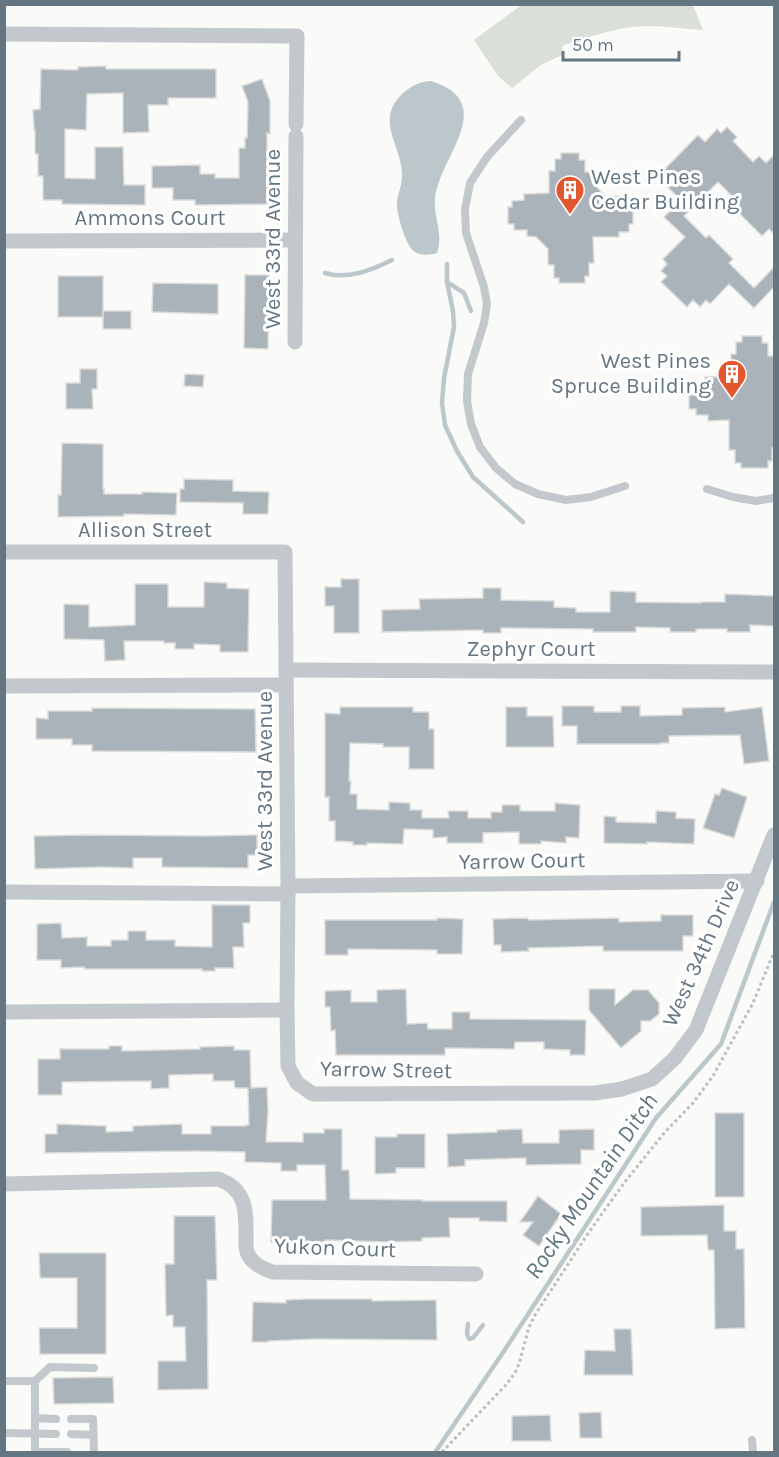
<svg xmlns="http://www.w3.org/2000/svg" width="779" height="1457" font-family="Karla,sans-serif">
	<rect width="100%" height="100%" fill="#fafaf8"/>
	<!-- green -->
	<path fill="#dadfd7" d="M523,4l170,1 10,25c-22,-1 -47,-6 -70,-3 -24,3 -48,11 -71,19v9l-21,10 -29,23 -14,-12 -24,-36z"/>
	<!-- water -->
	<path fill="#bbc7cb" d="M431,81c69,22 9,75 4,117 -2,18 9,37 2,55 -6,2 -16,3 -22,-1 -9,-5 -18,-37 -18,-47 0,-11 6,-21 5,-32 -1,-28 -27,-53 0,-79 9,-8 16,-12 29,-13z"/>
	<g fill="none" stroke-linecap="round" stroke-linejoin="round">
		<!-- stream -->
		<g stroke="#bbc7cb" stroke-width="4.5">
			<polyline points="447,264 447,282 453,311 454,327 444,378 442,403 445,425 457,451 473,477 523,522"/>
			<path d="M325,273c22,7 47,-3 67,-13"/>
			<polyline points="447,282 464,293 471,311"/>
			<polyline points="468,1324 467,1334 469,1339 473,1338 483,1325"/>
			<polyline points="436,1451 504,1351 656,1118 721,1044 774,902"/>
		</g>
	</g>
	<!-- building -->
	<g fill="#aab3b9" stroke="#dcdcda" stroke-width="1.5">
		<polygon points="106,66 106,69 216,69 216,98 168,98 168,105 148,105 149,132 123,133 123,93 87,94 86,130 65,129 65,178 95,179 95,147 123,147 124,185 145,185 145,205 62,204 62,200 43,200 43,176 38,176 38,154 35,154 35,130 34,130 33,110 40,109 41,69 78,70 78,67"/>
		<polygon points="262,79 270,101 270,134 267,133 267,204 195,205 195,200 173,200 173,188 152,188 152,166 200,165 200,174 215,174 215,178 239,178 239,148 245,148 245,138 247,138 248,102 242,86"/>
		<polygon points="727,127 737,137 733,141 753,162 759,156 766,163 774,155 774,234 769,229 762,236 734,208 739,203 718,182 684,216 706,238 709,235 733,259 729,263 754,288 774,267 774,287 754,308 729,284 710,304 706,300 700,307 693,300 687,307 661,282 667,276 661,271 667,264 663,259 685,237 664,217 681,200 657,177 698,135 705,142 717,129 721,133"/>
		<polygon points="561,153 579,153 579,160 585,160 585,172 592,172 592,182 606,197 619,196 619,203 628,203 628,208 633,207 633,224 629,224 629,232 619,232 619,237 593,237 594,263 589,263 589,276 585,276 585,283 559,283 559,278 554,278 554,265 548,265 548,249 536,237 527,236 527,230 514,230 514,224 508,224 508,207 512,207 512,201 524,200 524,194 549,193 549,171 555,171 555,159 561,159"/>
		<polygon points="245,275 269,275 268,349 244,348"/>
		<rect x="58" y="276" width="45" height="41"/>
		<polygon points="153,283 218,284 218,314 152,312"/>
		<rect x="103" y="311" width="28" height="18"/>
		<polygon points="742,336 762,336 762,343 768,343 768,356 774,356 774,448 772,448 772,461 768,461 768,468 741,468 741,463 735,463 735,450 729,450 729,420 708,421 708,415 696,415 696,409 689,409 689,390 694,390 694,384 705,384 705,377 731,377 731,354 736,354 736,342 742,342"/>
		<polygon points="80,369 97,369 97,389 92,389 93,409 66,409 66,383 80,383"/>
		<polygon points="185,374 204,375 203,387 184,386"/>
		<polygon points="62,443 103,444 103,489 104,489 104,494 142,494 142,492 177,493 176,515 124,514 124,516 58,517 58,495 61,495"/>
		<polygon points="184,479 233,480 233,491 269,492 268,514 243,514 243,503 180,502 180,489 184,489"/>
		<polygon points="341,579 359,579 359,633 334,633 334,606 325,606 325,587 341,587"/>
		<polygon points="204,582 227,583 227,588 249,589 248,652 220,652 220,645 194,644 194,649 175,649 175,643 164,643 164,641 124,641 125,660 105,661 104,640 64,639 64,604 89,605 89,627 135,625 135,584 168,584 168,607 204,607"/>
		<polygon points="483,588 501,588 501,600 554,601 554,607 576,608 576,612 610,612 610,591 636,592 636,602 701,603 701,602 725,602 725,594 774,596 774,626 750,625 750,632 727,632 727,629 696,629 696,632 670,632 670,628 636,627 636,632 593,632 593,629 501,628 501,633 483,633 483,630 382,632 382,610 420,609 419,599 483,598"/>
		<polygon points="562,706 594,706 594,712 621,712 621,706 640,706 640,716 682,715 682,708 725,707 725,712 762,707 769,761 744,764 740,735 669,736 669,743 661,743 661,744 577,744 577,726 562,726"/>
		<polygon points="340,707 413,707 413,712 429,712 429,729 434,729 434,769 409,769 409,747 383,747 383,744 350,743 349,781 351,781 350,794 357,794 357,809 389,810 389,802 410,803 410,810 422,810 422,818 449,818 448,811 468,811 468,818 491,818 491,812 502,812 502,805 520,805 520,811 555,811 555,803 580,805 579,838 566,837 566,843 541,841 541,844 519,844 519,832 483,833 483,843 447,843 447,837 433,838 433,830 404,829 403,844 367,843 367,845 353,845 353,842 335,841 335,821 329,821 329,797 325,797 325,713 340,714"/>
		<polygon points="506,707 527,707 527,716 553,716 554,747 506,747"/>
		<polygon points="92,708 255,709 256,752 92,751 92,745 72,745 72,739 36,739 36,718 48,719 48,711 92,711"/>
		<polygon points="722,788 747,797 734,838 703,828 715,794 719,795"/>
		<polygon points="656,811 676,812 676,818 695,819 694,844 647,842 647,844 604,843 604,816 616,817 616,822 656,823"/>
		<polygon points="83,835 207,836 257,835 257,855 248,855 248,868 162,867 162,858 133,858 133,868 101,867 35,869 34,836"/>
		<polygon points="212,905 250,905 250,923 243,923 244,947 233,947 234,968 215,968 215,971 202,971 202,969 84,969 84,967 61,968 61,960 37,960 37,924 61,923 62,938 87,937 87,946 111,946 111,940 128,940 128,931 146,931 146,940 175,940 175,946 212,947"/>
		<polygon points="661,915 693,915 693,936 683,936 683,951 603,951 603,946 528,948 529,951 501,952 501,945 494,945 493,919 528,918 528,920 619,918 619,922 661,921"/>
		<polygon points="437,918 463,919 462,954 437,954 437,950 348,949 348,955 325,955 325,920 437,920"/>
		<polygon points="406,989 407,1024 427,1023 428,1029 452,1029 452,1012 470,1012 470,1019 586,1020 585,1055 570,1055 570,1050 544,1049 544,1042 515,1042 514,1049 445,1048 445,1055 336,1055 335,1030 331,1031 330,1007 325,1007 325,991 351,990 351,1002 377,1002 377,990"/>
		<polygon points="589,989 615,989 615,1005 633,990 648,990 659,1003 659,1014 650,1021 641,1021 641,1031 621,1048 589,1010"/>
		<polygon points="109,1046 122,1046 122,1051 200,1049 200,1047 234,1046 234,1050 250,1050 251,1088 267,1087 268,1111 266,1142 303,1142 303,1133 324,1133 324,1129 342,1129 342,1170 349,1170 350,1199 422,1200 422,1201 507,1201 507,1222 479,1221 479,1218 449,1218 450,1237 422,1238 422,1241 388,1242 325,1240 325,1242 301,1243 271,1242 272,1200 326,1200 325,1165 297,1165 297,1171 281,1171 281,1163 245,1162 245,1152 194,1151 45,1153 45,1134 57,1134 57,1124 106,1126 106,1132 133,1131 133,1126 182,1124 182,1134 211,1134 211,1126 246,1126 246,1125 249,1125 248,1088 235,1088 234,1081 213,1081 213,1074 169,1075 169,1088 151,1089 151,1081 62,1082 62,1095 38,1095 38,1059 60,1059 60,1049 109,1049"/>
		<rect x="715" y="1113" width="29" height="84"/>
		<polygon points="522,1129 523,1143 559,1143 559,1130 594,1129 594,1150 581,1150 581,1164 526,1165 526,1158 465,1160 465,1166 448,1167 447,1134 497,1132 497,1130"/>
		<polygon points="397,1134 425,1134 425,1168 396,1168 396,1173 375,1174 375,1137 397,1137"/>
		<polygon points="538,1196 561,1214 539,1246 523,1235 533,1222 520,1222"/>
		<polygon points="724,1205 724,1231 736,1231 736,1249 744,1249 745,1328 715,1329 714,1250 708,1250 707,1235 641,1236 641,1207"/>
		<polygon points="174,1216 215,1216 217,1280 207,1280 208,1389 158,1390 158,1361 186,1361 185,1327 173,1327 173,1315 166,1316 165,1264 174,1264"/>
		<polygon points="39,1253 106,1253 106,1354 40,1354 39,1328 77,1328 77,1278 40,1278"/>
		<polygon points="308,1299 372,1299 372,1301 436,1300 437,1340 316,1339 268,1341 268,1342 252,1342 253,1302 286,1303 286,1300"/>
		<polygon points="614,1329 631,1329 633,1375 584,1375 585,1350 615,1351"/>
		<polygon points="113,1377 114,1403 54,1404 53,1378"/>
		<polygon points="601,1412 602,1438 580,1438 579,1413"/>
		<polygon points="550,1415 551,1441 512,1441 512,1416"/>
	</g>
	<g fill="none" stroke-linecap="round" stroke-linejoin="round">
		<!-- path -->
		<polyline stroke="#bbbfc2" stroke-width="3" stroke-dasharray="3 3" stroke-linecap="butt" points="442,1452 505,1386 515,1373 519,1364 529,1327 535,1315 589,1232 624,1183 665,1132 693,1103 713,1076 753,1003 774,952"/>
		<!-- lane -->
		<g stroke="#c3c8cc" stroke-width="8">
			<polyline points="521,120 487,157 470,183 465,209 466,233 484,287 487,304 484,323 468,374 467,401 471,424 480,447 496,468 515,484 538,494 566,500 591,497 625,486"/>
			<polyline points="707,489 733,497 756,501 774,498"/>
			<polyline points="4,1381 35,1381 35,1452"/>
			<polyline points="35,1381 50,1367 94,1368"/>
			<polyline points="35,1418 56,1419"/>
			<polyline points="71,1419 93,1419 94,1452"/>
			<polyline points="4,1433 56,1434"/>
			<polyline points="71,1434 93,1435"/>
			<polyline points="752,1440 753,1452"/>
			<polyline points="35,1452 67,1452"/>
		</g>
		<!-- street -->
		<g stroke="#c3c8cc" stroke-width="15">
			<polyline points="4,34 297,36 296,124"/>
			<polyline points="4,241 295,240"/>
			<polyline points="295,342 296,136"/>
			<polyline points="4,552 285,552 288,886 287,1010 288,1066 297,1083 313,1094 595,1093 622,1089 652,1079 675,1058 696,1030 774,835"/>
			<polyline points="287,670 774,672"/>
			<polyline points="4,686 286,685"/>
			<polyline points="288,886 757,881"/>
			<polyline points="4,892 288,894"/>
			<polyline points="4,1012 287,1010"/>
			<path d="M4,1184l214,-5c29,10 28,32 28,59 0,6 -1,12 3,18 4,8 15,13 23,16l204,2"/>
		</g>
	</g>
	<!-- icons -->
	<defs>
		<g id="building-pin" transform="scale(1.5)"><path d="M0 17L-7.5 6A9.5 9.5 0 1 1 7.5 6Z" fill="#e4572e" stroke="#fff"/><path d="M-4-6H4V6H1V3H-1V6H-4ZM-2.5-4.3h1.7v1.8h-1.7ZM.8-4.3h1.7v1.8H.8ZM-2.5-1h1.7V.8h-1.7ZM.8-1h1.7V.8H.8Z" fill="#fff"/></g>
	</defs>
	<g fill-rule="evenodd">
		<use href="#building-pin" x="570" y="190"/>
		<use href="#building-pin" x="732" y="374"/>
	</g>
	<g text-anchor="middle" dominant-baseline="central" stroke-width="6" stroke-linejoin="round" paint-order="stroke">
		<!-- poi labels -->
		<g font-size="22" fill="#657683" stroke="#fff" text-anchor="start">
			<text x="591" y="177">West Pines<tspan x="591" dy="25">Cedar Building</tspan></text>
			<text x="711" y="361" text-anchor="end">West Pines<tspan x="711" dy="25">Spruce Building</tspan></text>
		</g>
		<!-- street labels -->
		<g font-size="22" fill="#657683" stroke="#fff">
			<text x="150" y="218">Ammons Court</text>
			<text transform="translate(273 239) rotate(-90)">West 33rd Avenue</text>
			<text x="145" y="530">Allison Street</text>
			<text x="531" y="649">Zephyr Court</text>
			<text transform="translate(265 781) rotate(-90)">West 33rd Avenue</text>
			<text transform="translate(522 861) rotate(-1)">Yarrow Court</text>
			<text transform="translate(701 953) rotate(-66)">West 34th Drive</text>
			<text transform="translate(386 1070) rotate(1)">Yarrow Street</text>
			<text transform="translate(335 1248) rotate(2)">Yukon Court</text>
		</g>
		<!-- water labels -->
		<g font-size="24" font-style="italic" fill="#60757c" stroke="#fff">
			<text transform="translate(591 1186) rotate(-56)">Rocky Mountain Ditch</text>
		</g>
	</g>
	<!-- border -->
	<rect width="779" height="1457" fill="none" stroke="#657683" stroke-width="12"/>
	<!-- scale -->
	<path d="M563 51v9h116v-9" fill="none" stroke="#657683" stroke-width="3"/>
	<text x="572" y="51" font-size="18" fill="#657683" stroke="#ffffff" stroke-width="4.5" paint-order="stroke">50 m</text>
</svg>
